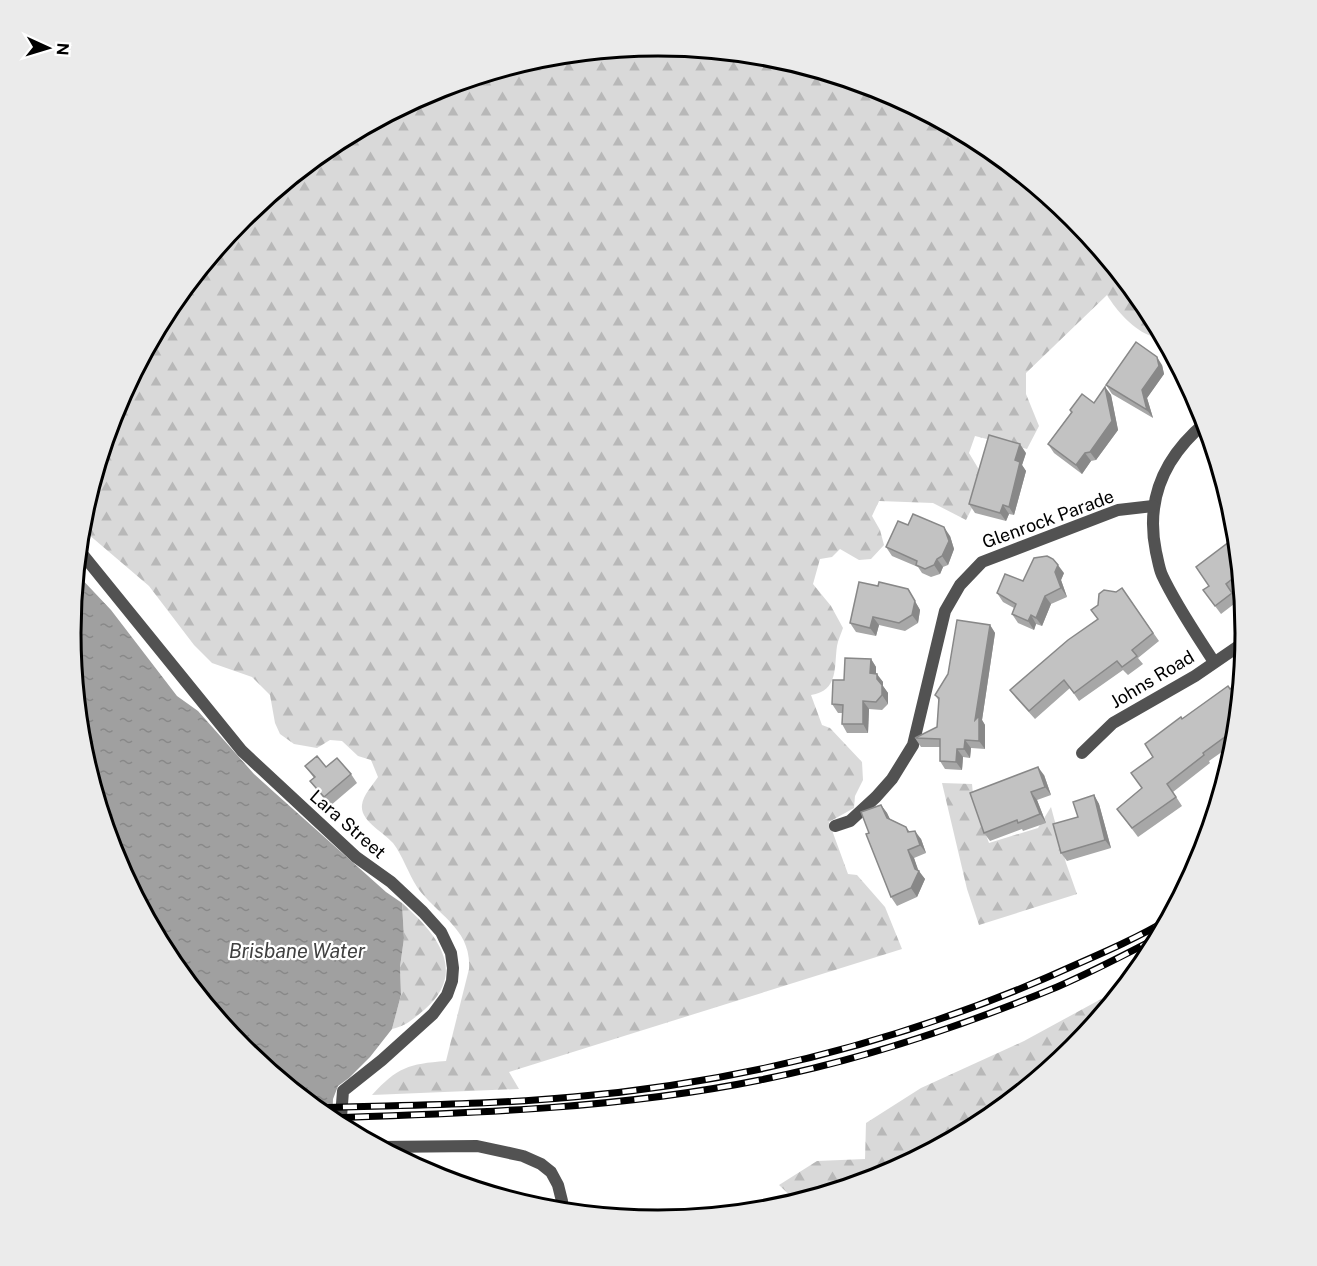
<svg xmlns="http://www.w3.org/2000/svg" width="1317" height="1266" font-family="'Public Sans',sans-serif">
	<defs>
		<pattern id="forest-firs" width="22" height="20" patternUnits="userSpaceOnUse" patternTransform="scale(1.5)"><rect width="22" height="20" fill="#d9d9d9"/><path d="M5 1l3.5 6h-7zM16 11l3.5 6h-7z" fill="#b8b8b8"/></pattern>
		<pattern id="water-ripples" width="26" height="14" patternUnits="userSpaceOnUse" patternTransform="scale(1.5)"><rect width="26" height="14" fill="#a0a0a0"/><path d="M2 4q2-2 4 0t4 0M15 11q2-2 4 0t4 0" fill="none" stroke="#888"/></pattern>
	</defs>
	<rect width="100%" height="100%" fill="#fff"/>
	<!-- forest -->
	<g fill="url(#forest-firs)">
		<path d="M659,45l115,11 110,34 101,54 90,73 73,90 10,20 -6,9c-18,-5 -36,-26 -45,-41l-81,78v21l13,32 -12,23 -52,-13 -6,17 12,20 -9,35 -6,12 -33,-17 -54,-2 -7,15 8,14 4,15 -13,14 -12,1 -19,-11 -8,8 -12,2 -7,25 18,22 12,22c-2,6 -5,12 -6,18 -3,20 2,45 -26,49l11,30 8,3 32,34 1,18 -8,16 -1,12 -25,14 19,52 9,1 28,32 17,42 -393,123 10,17 -147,6c26,-28 36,-31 74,-34l23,-92c3,-40 -32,-54 -52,-82 -9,-14 -14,-31 -24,-44 -9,-11 -33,-22 -31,-38 1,-10 11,-20 16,-28l-7,-17 -13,-4 -16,-15 -12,-1 -13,8 -23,-4 -14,-10 -5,-11 -5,-28 -18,-18 -40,-14 -18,-18 -45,-59 -68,-58 1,-10 33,-110 55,-102 73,-89 89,-73 102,-54 110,-34z"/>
		<polygon points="942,783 972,784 974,804 989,843 1038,828 1051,807 1066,863 1077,894 979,925 967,889"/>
		<path d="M402,903c34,30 67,69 22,107 -11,9 -18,16 -32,19l9,-34 -1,-28 4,-29z"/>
		<polygon points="1125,986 1074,1049 1005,1105 903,1161 850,1175 862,1183 797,1202 779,1185 817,1161 865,1159 866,1123 921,1088 1024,1041"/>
	</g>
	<!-- water -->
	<polygon fill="url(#water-ripples)" points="76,573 111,610 177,696 198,711 254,774 275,793 386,892 402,903 404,938 400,967 401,995 392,1029 370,1057 349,1078 338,1086 333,1099 332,1122 242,1049 169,959 115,858 82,747 71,633"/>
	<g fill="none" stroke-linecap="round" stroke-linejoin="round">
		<!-- minor -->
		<g stroke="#525252" stroke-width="12">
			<path d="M1206,422c-41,34 -61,77 -50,130 2,8 3,16 6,23 14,30 34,59 52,87"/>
			<polyline points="79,550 242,751 356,857 391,882 423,912 441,932 451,953 453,968 452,981 447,995 433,1014 382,1060 343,1091 341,1117 343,1128"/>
			<polyline points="1082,753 1113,723 1195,676 1246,641"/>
			<polyline points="835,826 850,821 876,797 892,779 913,745 945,611 960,585 982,562 1118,510 1153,506"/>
			<polyline points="379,1147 477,1146 523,1156 541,1164 551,1172 558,1185 562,1201 562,1211"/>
		</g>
		<!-- rail casing -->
		<g stroke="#000" stroke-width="7">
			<g id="rail">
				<path d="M315,1108c86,-3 173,-3 258,-11 173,-15 344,-60 502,-132 32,-14 64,-28 94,-46"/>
				<path d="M327,1118c145,-5 290,-9 433,-38 101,-20 202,-54 297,-93 35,-15 69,-33 102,-50"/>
			</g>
		</g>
		<!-- rail -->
		<use href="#rail" stroke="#fff" stroke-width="4.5" stroke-dasharray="14" stroke-linecap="butt"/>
	</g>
	<!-- wall -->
	<g fill="#a7a7a7">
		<polygon points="1162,365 1164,374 1147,398 1153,418 1112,394 1106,385"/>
		<polygon points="1105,387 1111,395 1118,430 1096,460 1091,461 1082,474 1054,453 1048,444 1071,413 1070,410 1094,403"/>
		<polygon points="1026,453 1022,465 1026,471 1014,515 1009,514 1006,521 975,513 969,504"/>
		<polygon points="908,525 950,536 954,549 948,565 943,567 940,574 931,577 922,573 918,567 892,556 886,547"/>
		<polygon points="1237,536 1242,585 1232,592 1238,601 1221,614 1203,590 1209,586"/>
		<polygon points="1064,573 1061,580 1067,597 1051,604 1042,626 1036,624 1034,630 1018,623 1012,614 1014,608 1003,602 997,593 1023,581"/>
		<polygon points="878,586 908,589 920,610 918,623 905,631 879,625 876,636 856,632 850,623"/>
		<polygon points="1122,588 1159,641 1138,658 1143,664 1128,675 1123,670 1079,701 1070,688 1035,719 1016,698 1010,690 1098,619 1116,592"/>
		<polygon points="990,625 995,633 982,720 985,725 985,749 971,748 970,758 963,757 962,770 945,769 940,761 940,747 921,747 915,738 937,727 939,701 935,695"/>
		<polygon points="871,659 876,667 876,674 883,682 883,686 888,693 888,704 882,710 869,709 868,733 847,733 842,724 842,713 838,713 832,704 844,680"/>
		<polygon points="1242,682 1236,742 1209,761 1210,763 1173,792 1182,806 1138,837 1117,809 1142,788 1153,757 1182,719"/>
		<polygon points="305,766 326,767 351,774 357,783 330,806 310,781 314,778"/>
		<polygon points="1044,775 1051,795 1037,800 1046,823 1023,831 1022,829 990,841 984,833"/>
		<polygon points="1094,795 1099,804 1111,848 1067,861 1061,853 1078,817"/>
		<polygon points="881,805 887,813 890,819 906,827 910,832 921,839 926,853 914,858 918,871 925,879 917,897 897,906 891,897 869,833"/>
	</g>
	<!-- shaded-wall -->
	<g fill="#888">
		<polygon points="1157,357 1162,365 1164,374 1147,398 1153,418 1147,410 1142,390"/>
		<polygon points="1105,387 1111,395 1118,430 1096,460 1090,452"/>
		<polygon points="1020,444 1026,453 1022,465 1026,471 1014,515 1009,507 1015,460"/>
		<polygon points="1085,453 1091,461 1082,474 1076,465"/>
		<polygon points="1003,505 1009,514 1006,521 1000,513"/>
		<polygon points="944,527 950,536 954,549 948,565 942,556"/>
		<polygon points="937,559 943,567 940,574 934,565"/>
		<polygon points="1058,565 1064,573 1061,580 1067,597 1061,588 1055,572"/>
		<polygon points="908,589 920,610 918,623 912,615"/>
		<polygon points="1045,596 1051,604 1042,626 1036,618"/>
		<polygon points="1031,615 1036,624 1034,630 1028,621"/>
		<polygon points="873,617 879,625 876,636 870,628"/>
		<polygon points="990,625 995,633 982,720 985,725 985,749 979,741 975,720"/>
		<polygon points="871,659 876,667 876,681 870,673"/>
		<polygon points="877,674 883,682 883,686 888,693 888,704 882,695 877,679"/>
		<polygon points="863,701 869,709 868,733 863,724"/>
		<polygon points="965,740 971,748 970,758 964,749"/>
		<polygon points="957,749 963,757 962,770 956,762"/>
		<polygon points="1038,767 1044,775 1051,795 1045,787"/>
		<polygon points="1031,792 1037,800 1046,823 1040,814"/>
		<polygon points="1094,795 1099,804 1111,848 1105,840"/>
		<polygon points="881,805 887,813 893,826 887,818"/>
		<polygon points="915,831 921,839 926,853 920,845"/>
		<polygon points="908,850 914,858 919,872 919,871 925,879 917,897 911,888 915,869"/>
	</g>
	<!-- building -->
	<g fill="#c2c2c2" stroke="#888" stroke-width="1.5">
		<polygon points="1136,342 1157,357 1159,366 1142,390 1147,410 1106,385"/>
		<polygon points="1105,387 1112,421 1090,452 1085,453 1076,465 1048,444 1072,412 1070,410 1082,394 1094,403"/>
		<polygon points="989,435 1020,444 1015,460 1020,462 1009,507 1003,505 1000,513 969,504"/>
		<polygon points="1234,513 1235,519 1237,532 1227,519"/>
		<polygon points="913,514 944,527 949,541 942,556 937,559 934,565 925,569 916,565 917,561 886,547 898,521 908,525"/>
		<polygon points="1237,536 1241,572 1226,584 1232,593 1215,606 1203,590 1209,586 1196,567"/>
		<polygon points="1047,556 1053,559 1058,565 1055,572 1061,588 1045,596 1036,618 1031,615 1028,621 1012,614 1016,604 997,593 1005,574 1023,581 1034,558"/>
		<polygon points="859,582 878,586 879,582 908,589 915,601 912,615 899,623 873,617 870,628 850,623"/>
		<polygon points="1122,588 1153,633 1132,650 1137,656 1122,667 1117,661 1074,693 1064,680 1029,711 1010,690 1068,640 1098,619 1091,610 1098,605 1099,594 1104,590 1116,592"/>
		<polygon points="957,620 990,625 975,720 979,716 979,741 965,740 964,749 957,749 956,762 940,761 940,739 915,738 937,727 939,698 935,695 948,674"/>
		<polygon points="845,658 871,659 870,673 877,674 877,679 882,685 882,695 876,702 863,701 863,724 842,724 843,705 832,704 833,680 844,680"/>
		<polygon points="1242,682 1237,728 1203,753 1204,755 1167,784 1176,797 1132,828 1117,809 1142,788 1131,773 1153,757 1145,744 1181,717 1182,719 1228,686 1230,689"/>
		<polygon points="317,756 326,767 337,758 351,774 324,797 310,781 315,777 305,766"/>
		<polygon points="1038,767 1045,787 1031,792 1040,814 1018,823 1017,820 984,833 970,793"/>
		<polygon points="1094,795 1105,840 1061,853 1053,824 1078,817 1073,802"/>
		<polygon points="881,805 887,818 906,827 908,832 915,831 920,845 908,850 915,869 919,871 911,888 891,897 866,834 869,833 861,812"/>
	</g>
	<g text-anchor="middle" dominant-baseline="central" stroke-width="4.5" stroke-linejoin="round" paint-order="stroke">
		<!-- street labels -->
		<g font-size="18" fill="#000" stroke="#fff">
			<text transform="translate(1048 519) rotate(-20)">Glenrock Parade</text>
			<text transform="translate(1152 679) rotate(-31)">Johns Road</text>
			<text transform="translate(348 824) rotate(41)">Lara Street</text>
		</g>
		<!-- water labels -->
		<g font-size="20" font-style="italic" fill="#414141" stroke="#fff">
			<text x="297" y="951">Brisbane Water</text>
		</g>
	</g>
	<!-- crop -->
	<path d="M0 0H1317V1266H0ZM81 633a577 577 0 1 1 1154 0a577 577 0 1 1-1154 0Z" fill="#ebebeb" fill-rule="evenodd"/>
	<path fill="none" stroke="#000" stroke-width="3" d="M81 633a577 577 0 1 1 1154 0a577 577 0 1 1-1154 0Z"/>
	<!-- north arrow -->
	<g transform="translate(48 48) rotate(94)" stroke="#ffffff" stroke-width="4.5" paint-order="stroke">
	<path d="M0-4.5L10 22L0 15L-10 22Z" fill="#000000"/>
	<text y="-9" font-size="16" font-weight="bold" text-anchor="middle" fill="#000000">N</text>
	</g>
</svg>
